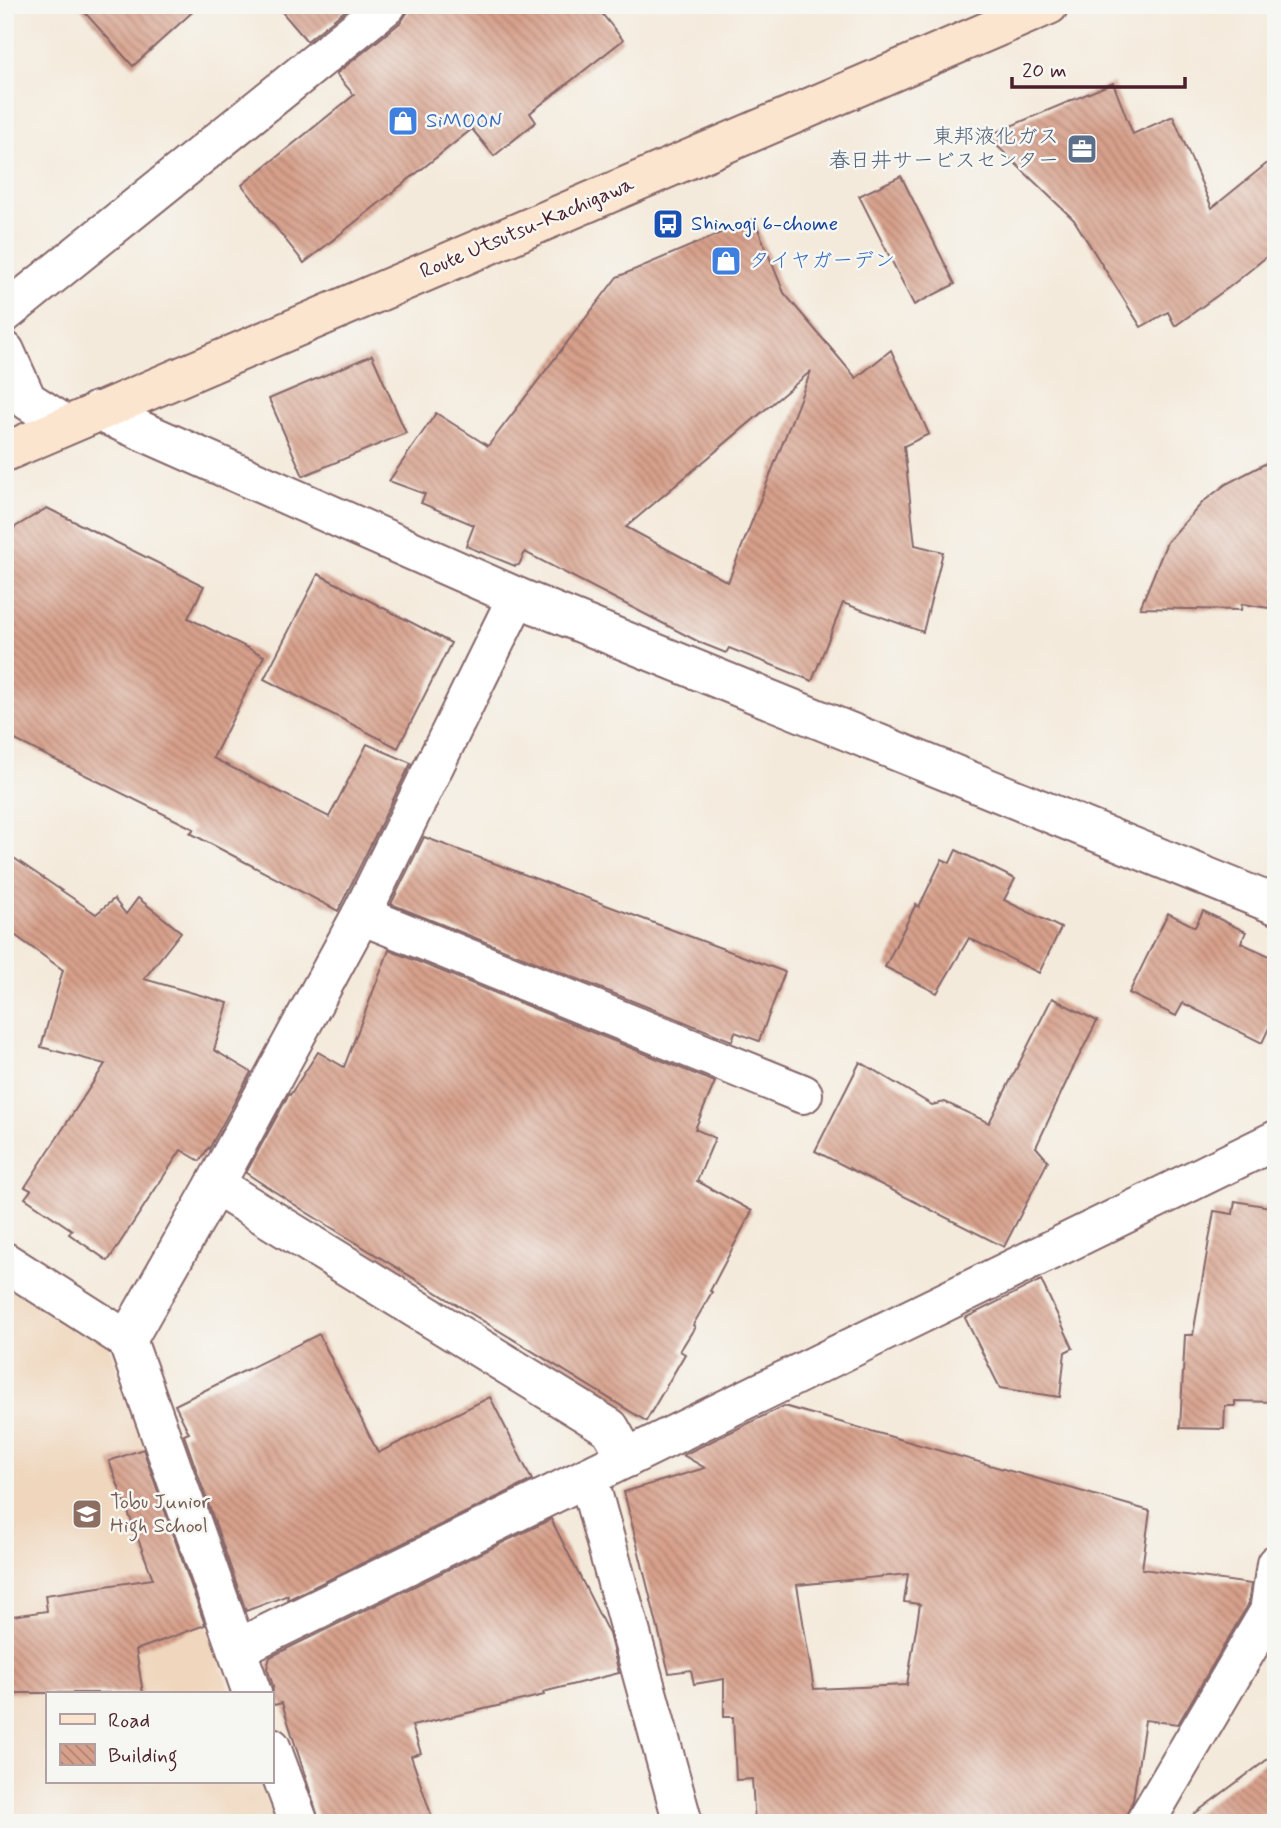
<svg xmlns="http://www.w3.org/2000/svg" width="1281" height="1828" font-family="Mynerve,'Klee One',sans-serif">
	<defs>
		<pattern id="building-back-hatch" width="6" height="6" patternUnits="userSpaceOnUse" patternTransform="scale(1.75)"><rect width="6" height="6" fill="#d7a08b"/><path d="M-1 5l2 2M0 0l6 6M5-1l2 2" fill="none" stroke="#b08272"/></pattern>
	</defs>
	<rect width="100%" height="100%" fill="#f6f6f2"/>
	<filter id="ink" filterUnits="userSpaceOnUse"><feTurbulence type="fractalNoise" baseFrequency=".0143" numOctaves="2"/><feDisplacementMap in="SourceGraphic" scale="14" xChannelSelector="R" yChannelSelector="G"/><feConvolveMatrix kernelMatrix="1 2 1 2 8 2 1 2 1" color-interpolation-filters="sRGB"/></filter>
	<filter id="wash" filterUnits="userSpaceOnUse"><feTurbulence type="fractalNoise" baseFrequency=".00686" numOctaves="4" result="noise"/><feDisplacementMap in="SourceGraphic" scale="28" xChannelSelector="R" yChannelSelector="G"/><feGaussianBlur stdDeviation="1.57" result="paint"/><feColorMatrix in="noise" values="0 0 0 0 0 0 0 0 0 0 0 0 0 0 0 0 0 1.4 0 .05"/><feComposite in="paint" operator="in"/></filter>
	<g filter="url(#wash)">
		<rect width="100%" height="100%" fill="#f4eadb"/>
		<!-- built -->
		<polygon fill="#efd6bc" points="5,1271 106,1336 231,1693 47,1693 47,1781 261,1781 276,1823 5,1823"/>
		<g id="blocks">
			<!-- building -->
			<g fill="url(#building-back-hatch)" fill-rule="evenodd">
				<polygon points="78,5 200,5 133,66"/>
				<polygon points="276,5 352,5 307,41"/>
				<polygon points="408,5 595,5 623,40 530,113 536,122 494,156 472,129 304,263 242,185 354,95 336,74 401,22 407,13"/>
				<polygon points="1113,83 1133,134 1173,116 1212,208 1276,156 1276,249 1232,285 1175,326 1168,312 1141,327 1074,220 987,136"/>
				<polygon points="901,176 955,284 914,305 859,196"/>
				<path d="M754,219l30,74 72,85 35,-28 38,84 -25,12 11,99 28,7 -20,80 -80,-29 -31,78 -83,-33 -3,5 -25,-10 -176,-91 -6,13 -4,1 -49,-20 8,-21 -53,-22 4,-9 -36,-13 47,-68 52,33 129,-169zM811,371l-83,211 -102,-55z"/>
				<polygon points="372,355 406,433 303,476 269,399"/>
				<polygon points="1276,458 1276,609 1242,604 1241,610 1140,608 1167,542 1203,502 1226,484"/>
				<polygon points="47,508 204,586 188,618 264,656 213,758 329,817 367,744 411,763 338,911 190,833 194,829 5,735 5,533"/>
				<polygon points="318,574 451,643 398,748 264,679"/>
				<polygon points="424,837 785,972 759,1041 735,1032 732,1041 391,904"/>
				<polygon points="956,850 1015,879 1004,900 1061,928 1039,973 969,938 937,993 885,967 916,904 919,907 942,859 950,863"/>
				<polygon points="5,852 96,914 114,899 126,914 138,898 181,932 144,979 228,1003 214,1050 251,1072 209,1149 208,1148 200,1161 181,1150 108,1261 69,1234 72,1230 25,1198 31,1190 25,1187 105,1064 41,1047 63,970 5,928"/>
				<polygon points="1203,911 1246,932 1241,943 1276,959 1276,1013 1262,1043 1183,1003 1176,1016 1129,993 1168,913 1195,927"/>
				<polygon points="389,950 715,1082 695,1129 715,1138 697,1181 752,1211 710,1291 712,1292 693,1325 695,1327 680,1351 685,1354 646,1421 306,1212 246,1173 289,1094 290,1095 318,1052 344,1067"/>
				<polygon points="1052,998 1097,1021 1071,1072 1036,1147 1048,1161 1004,1247 815,1151 860,1062 932,1105 945,1102 989,1123"/>
				<polygon points="1235,1201 1276,1208 1276,1402 1235,1401 1235,1406 1225,1406 1224,1429 1180,1428 1185,1335 1193,1335 1214,1211 1233,1214"/>
				<polygon points="1041,1280 1073,1348 1065,1352 1060,1397 1000,1388 965,1318"/>
				<polygon points="319,1334 378,1453 490,1397 532,1480 287,1600 288,1595 246,1611 184,1435 189,1433 175,1405"/>
				<path d="M784,1406l366,105 -8,58 109,15 -3,21 -70,119 -33,-4 -12,80 -10,23h-368l-3,-44 -16,1 -3,-63h-9v-38l-30,5 -3,-14 -22,3 -45,-181 81,-24 -22,-13zM908,1574l-4,28 16,2 -13,81 -93,4 -17,-104z"/>
				<polygon points="143,1449 205,1625 136,1650 143,1693 5,1693 5,1617 47,1611 45,1595 153,1579 109,1461"/>
				<polygon points="551,1519 609,1634 619,1673 543,1692 544,1695 412,1726 421,1753 411,1756 434,1823 320,1823 282,1703 274,1705 272,1700 273,1686 267,1668 270,1657"/>
				<polygon points="1276,1753 1276,1823 1182,1823"/>
			</g>
		</g>
	</g>
	<g filter="url(#ink)">
		<use href="#blocks" fill-opacity="0" stroke="#866669" stroke-width="2"/>
		<g fill="none" stroke-linecap="round" stroke-linejoin="round">
			<!-- minor casing -->
			<g stroke="#866669" stroke-width="42">
				<g id="minor">
					<polyline points="5,313 387,5"/>
					<polyline points="5,351 27,400 66,425"/>
					<polyline points="97,411 517,597 1276,905"/>
					<polyline points="361,915 803,1094"/>
					<polyline points="215,1185 610,1428 627,1458"/>
					<polyline points="5,1262 127,1340"/>
					<polyline points="588,1477 683,1823"/>
					<polyline points="236,1649 1276,1140"/>
					<polyline points="252,1693 127,1340 215,1185 361,915 517,597"/>
					<polyline points="271,1747 299,1823"/>
					<polyline points="1145,1823 1269,1612 1276,1564"/>
				</g>
			</g>
			<!-- secondary casing -->
			<g stroke="#866669" stroke-width="42">
				<polyline id="secondary" points="5,452 1049,5"/>
			</g>
			<!-- minor -->
			<use href="#minor" stroke="#fff" stroke-width="38"/>
			<!-- secondary -->
			<use href="#secondary" stroke="#fce5cf" stroke-width="38"/>
		</g>
	</g>
	<!-- icons -->
	<defs>
		<g id="shop-square" transform="scale(1.575)"><rect x="-9" y="-9" width="18" height="18" rx="4" fill="#3f7fe0" stroke="#f6f6f2"/><path d="M-5-2.5h2.3a2.7 3.5 0 0 1 5.4 0H5L5.5 6h-11ZM-1.5-2.5h3a1.5 2.3 0 0 0-3 0Z" fill="#fff"/></g>
		<g id="office-square" transform="scale(1.575)"><rect x="-9" y="-9" width="18" height="18" rx="4" fill="#5c6f8a" stroke="#f6f6f2"/><path d="M-6-3h4V-5.5h4V-3h4V5H-6ZM-1-4.5V-3h2v-1.5ZM-6 0V1H6V0Z" fill="#fff"/></g>
		<g id="bus-square" transform="scale(1.575)"><rect x="-9" y="-9" width="18" height="18" rx="4" fill="#1a4fb4" stroke="#f6f6f2"/><path d="M-5-6H5V4H4V6H2V4H-2V6H-4V4H-5ZM-3.5-4V0h7V-4ZM-3.5 1.2v1.5H-2V1.2ZM2 1.2v1.5H3.5V1.2Z" fill="#fff"/></g>
		<g id="school-square" transform="scale(1.575)"><rect x="-9" y="-9" width="18" height="18" rx="4" fill="#8d6e63" stroke="#f6f6f2"/><path d="M0-5L7-2L0 1L-7-2ZM-4 1L0 2.5L4 1V4Q0 6-4 4Z" fill="#fff"/></g>
	</defs>
	<g fill-rule="evenodd">
		<use href="#shop-square" x="403" y="121"/>
		<use href="#office-square" x="1082" y="149"/>
		<use href="#bus-square" x="668" y="224"/>
		<use href="#shop-square" x="726" y="261"/>
		<use href="#school-square" x="87" y="1514"/>
	</g>
	<g text-anchor="middle" dominant-baseline="central" stroke-width="5" stroke-linejoin="round" paint-order="stroke">
		<!-- shop labels -->
		<g font-size="21" fill="#366cbe" stroke="#f6f6f2" text-anchor="start">
			<text x="426" y="121">SiMOON</text>
			<text x="749" y="261">タイヤガーデン</text>
		</g>
		<!-- service labels -->
		<g font-size="21" fill="#4e5e75" stroke="#f6f6f2" text-anchor="end">
			<text x="1059" y="137">東邦液化ガス<tspan x="1059" dy="24">春日井サービスセンター</tspan></text>
		</g>
		<!-- transit labels -->
		<g font-size="21" fill="#164399" stroke="#f6f6f2" text-anchor="start">
			<text x="691" y="224">Shinogi 6-chome</text>
		</g>
		<!-- street labels -->
		<g font-size="21" fill="#4a1f2b" stroke="#f6f6f2">
			<text transform="translate(527 228) rotate(-23)">Route Utsutsu-Kachigawa</text>
		</g>
		<!-- education labels -->
		<g font-size="21" fill="#785e54" stroke="#f6f6f2" text-anchor="start">
			<text x="110" y="1502">Tobu Junior<tspan x="110" dy="24">High School</tspan></text>
		</g>
	</g>
	<!-- margin -->
	<rect width="1281" height="1828" fill="none" stroke="#f6f6f2" stroke-width="28"/>
	<!-- legend -->
	<rect x="46" y="1692" width="228" height="91" fill="#f6f6f2" stroke="#b1a0a2" stroke-width="2"/>
	<rect x="60" y="1714" width="35" height="10" fill="#fce5cf" stroke="#b1a0a2" stroke-width="2"/>
	<text x="108" y="1727" font-size="21" fill="#4a1f2b">Road</text>
	<rect x="60" y="1744" width="35" height="21" fill="url(#building-back-hatch)" stroke="#b1a0a2" stroke-width="2"/>
	<text x="108" y="1762" font-size="21" fill="#4a1f2b">Building</text>
	<!-- scale -->
	<path d="M1012 77v10h173v-10" fill="none" stroke="#4a1f2b" stroke-width="3.5"/>
	<text x="1022" y="77" font-size="21" fill="#4a1f2b" stroke="#f6f6f2" stroke-width="5" paint-order="stroke">20 m</text>
</svg>
